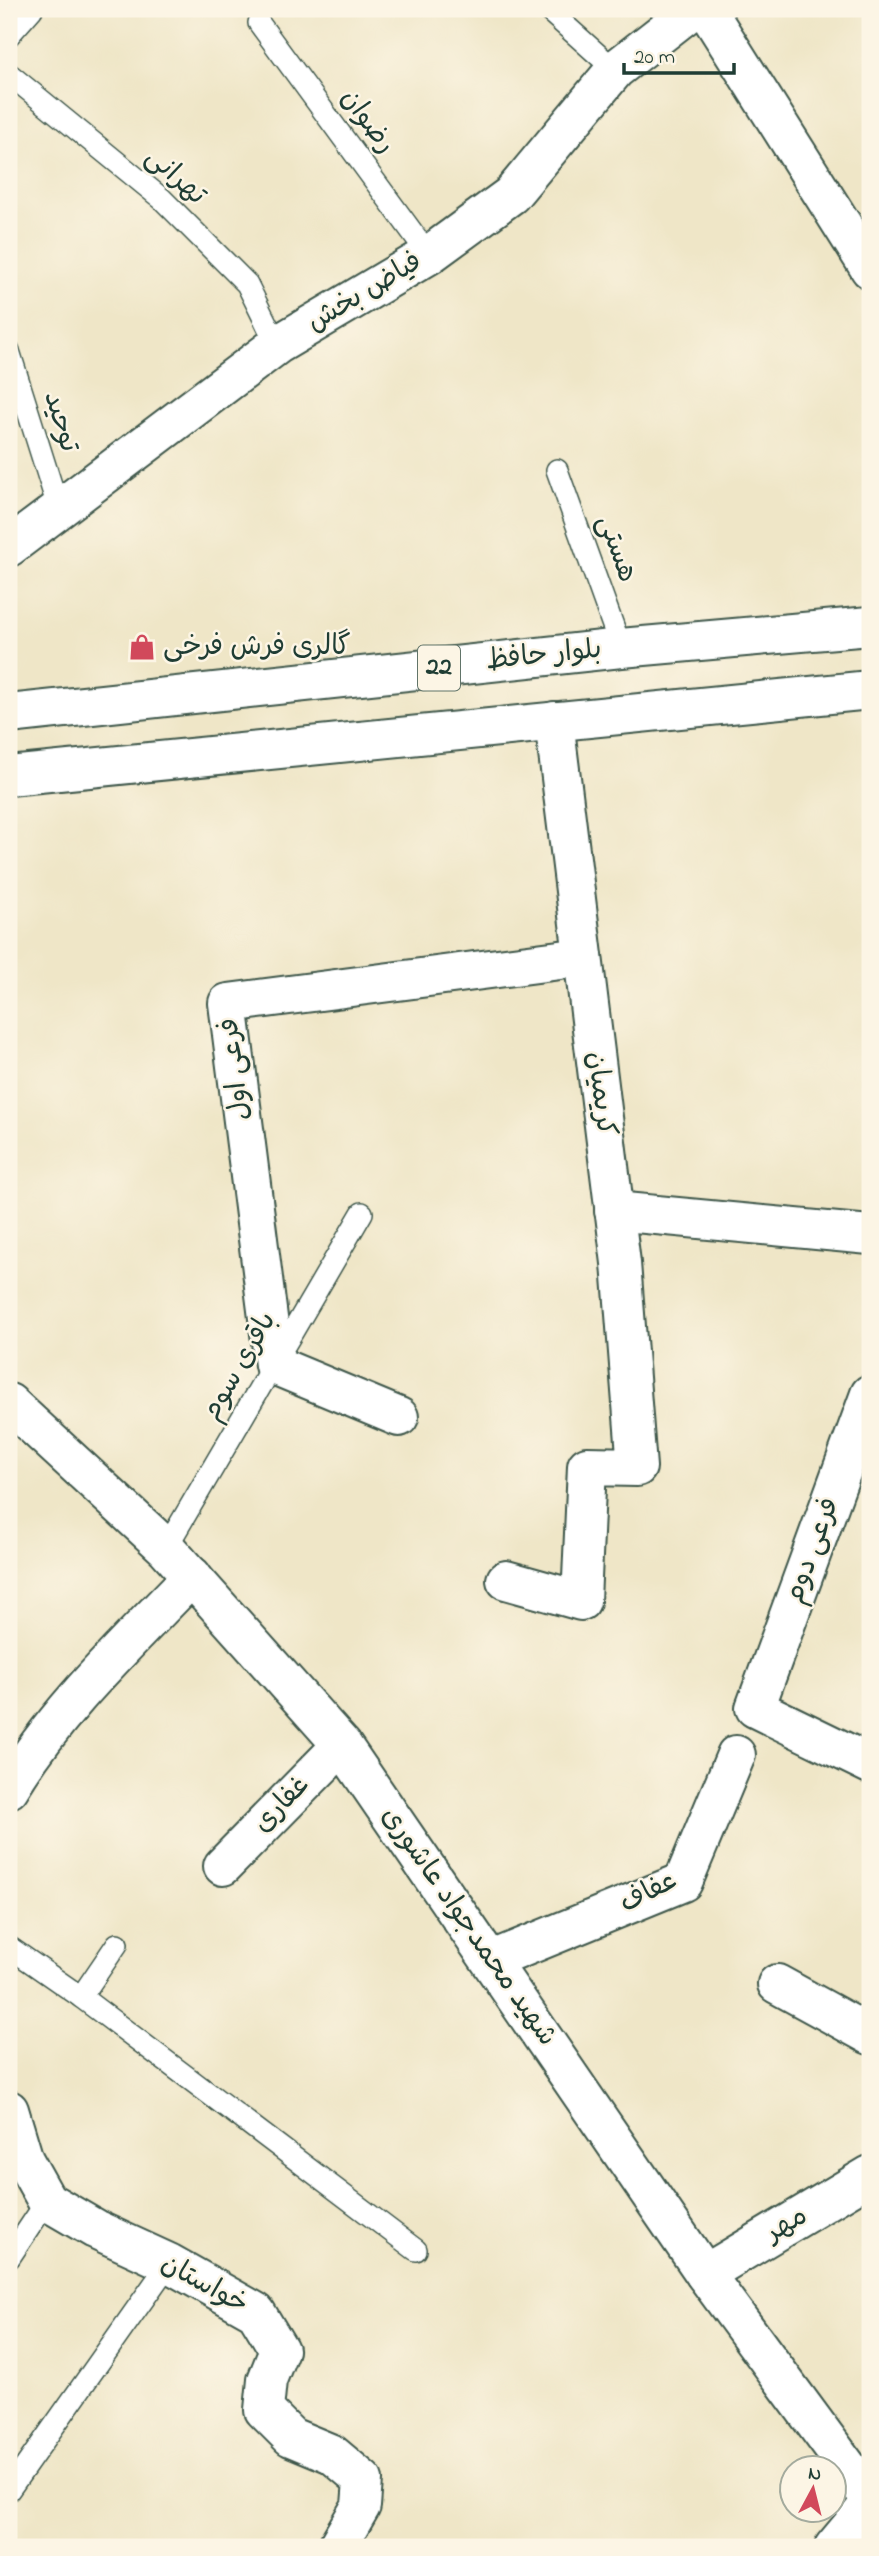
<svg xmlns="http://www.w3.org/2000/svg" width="879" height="2556" font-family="'Indie Flower','Playpen Sans Arabic',sans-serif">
	<rect width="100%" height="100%" fill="#fcf5e5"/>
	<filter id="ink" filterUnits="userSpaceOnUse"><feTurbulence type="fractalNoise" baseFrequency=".0143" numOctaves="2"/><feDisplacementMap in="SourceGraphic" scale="14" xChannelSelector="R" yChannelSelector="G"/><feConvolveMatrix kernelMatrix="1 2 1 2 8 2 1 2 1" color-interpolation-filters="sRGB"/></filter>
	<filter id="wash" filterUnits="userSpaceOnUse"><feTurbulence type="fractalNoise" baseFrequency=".00686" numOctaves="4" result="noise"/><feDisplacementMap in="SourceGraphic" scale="28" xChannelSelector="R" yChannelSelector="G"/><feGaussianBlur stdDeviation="1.57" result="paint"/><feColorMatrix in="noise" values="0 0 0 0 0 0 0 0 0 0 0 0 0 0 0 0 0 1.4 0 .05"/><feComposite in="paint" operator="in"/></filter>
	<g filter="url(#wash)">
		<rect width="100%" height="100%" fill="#efe6c7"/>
	</g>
	<g filter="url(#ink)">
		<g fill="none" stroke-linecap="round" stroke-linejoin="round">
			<!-- service casing -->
			<g stroke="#3e564a" stroke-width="24">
				<g id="service">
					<polyline points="547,9 615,70"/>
					<polyline points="259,23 429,255"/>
					<polyline points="9,35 32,9"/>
					<polyline points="9,74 162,199 247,284 277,345"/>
					<polyline points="9,351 59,510"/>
					<polyline points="557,470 621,648"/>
					<polyline points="166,1548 362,1213"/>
					<polyline points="9,1947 81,1997 416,2250"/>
					<polyline points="81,1997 117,1944"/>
					<polyline points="9,2258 47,2201"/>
					<polyline points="9,2490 169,2263"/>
				</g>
			</g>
			<!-- minor casing -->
			<g stroke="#3e564a" stroke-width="42">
				<g id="minor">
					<polyline points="706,9 870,269"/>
					<polyline points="9,547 277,345 429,255 511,195 615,70 693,9"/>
					<polyline points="614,1211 870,1235"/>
					<polyline points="870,1394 755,1708 870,1764"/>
					<polyline points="9,1403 166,1548 342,1745 705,2274 870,2498"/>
					<polyline points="399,1417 274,1365 228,1003 583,957"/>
					<polyline points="506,1580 581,1601 587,1466 637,1467 621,1263 554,721"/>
					<path d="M9,1789c48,-80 118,-145 183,-213"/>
					<polyline points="223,1866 342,1745"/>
					<polyline points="492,1960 683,1882 736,1755"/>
					<polyline points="777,1984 870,2035"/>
					<polyline points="9,2110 24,2160 47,2201 95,2229 169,2263 256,2312 279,2350 267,2380 264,2410 291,2437 332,2454 363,2480 361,2506 337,2547"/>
					<polyline points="705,2274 870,2175"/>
					<polyline points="834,2547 870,2504"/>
				</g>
			</g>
			<!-- primary casing -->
			<g stroke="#3e564a" stroke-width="42">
				<g id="primary">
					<polyline points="9,714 621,648 870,626"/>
					<polyline points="9,776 870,690"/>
				</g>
			</g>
			<!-- service -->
			<use href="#service" stroke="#fff" stroke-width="21"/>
			<!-- minor -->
			<use href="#minor" stroke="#fff" stroke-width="38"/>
			<!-- primary -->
			<use href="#primary" stroke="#fff" stroke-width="38"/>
		</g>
	</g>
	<!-- icons -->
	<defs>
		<g id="shop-bare" transform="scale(2.1)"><path d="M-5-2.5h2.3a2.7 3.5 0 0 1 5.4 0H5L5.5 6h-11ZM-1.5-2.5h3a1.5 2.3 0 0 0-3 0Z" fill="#d1495b" stroke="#fcf5e5" stroke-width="2.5" paint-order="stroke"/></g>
	</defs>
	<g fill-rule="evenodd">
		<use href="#shop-bare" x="142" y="647"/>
	</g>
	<g text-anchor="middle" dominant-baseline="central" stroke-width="5" stroke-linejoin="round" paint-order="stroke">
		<!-- shield labels -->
		<rect fill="#fcf5e5" stroke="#617469" stroke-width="2" x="418" y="645.5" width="42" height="45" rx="5"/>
		<g font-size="26" font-weight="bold" fill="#1f3d34">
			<text x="439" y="668">22</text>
		</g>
		<!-- street labels -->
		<g font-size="28" fill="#1f3d34" stroke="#fcf5e5">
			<text transform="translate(367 122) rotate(54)">رضوان</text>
			<text transform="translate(175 177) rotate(42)">تهرانی</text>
			<text transform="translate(365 293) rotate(-31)">فیاض بخش</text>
			<text transform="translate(60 422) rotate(73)">توحید</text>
			<text transform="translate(616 549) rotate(70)">هستی</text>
			<text transform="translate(544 656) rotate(-6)">بلوار حافظ</text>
			<text transform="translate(236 1069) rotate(-97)">فرعی اول</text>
			<text transform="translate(600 1094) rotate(83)">کریمیان</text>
			<text transform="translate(240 1367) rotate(-60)">باقری سوم</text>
			<text transform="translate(813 1551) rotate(-70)">فرعی دوم</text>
			<text transform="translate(282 1805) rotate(-46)">غفاری</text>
			<text transform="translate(649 1893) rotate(-27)">عفاف</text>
			<text transform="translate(468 1927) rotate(55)">شهید محمدجواد عاشوری</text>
			<text transform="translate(787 2225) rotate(-31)">مهر</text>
			<text transform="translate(204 2285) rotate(29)">خواستان</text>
		</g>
		<!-- poi labels -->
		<g font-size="28" fill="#1f3d34" stroke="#fcf5e5" text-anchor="start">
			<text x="163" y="647">گالری فرش فرخی</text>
		</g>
	</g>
	<!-- margin -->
	<rect width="879" height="2556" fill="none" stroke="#fcf5e5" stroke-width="35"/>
	<!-- north arrow -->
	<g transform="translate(813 2489) rotate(7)"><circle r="33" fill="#fcf5e5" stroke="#a4ab9e" stroke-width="2"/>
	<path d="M0-5L12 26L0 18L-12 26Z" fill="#d1495b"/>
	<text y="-10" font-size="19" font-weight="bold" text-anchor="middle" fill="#1f3d34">N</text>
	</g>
	<!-- scale -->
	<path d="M624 63v10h110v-10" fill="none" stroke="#1f3d34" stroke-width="3.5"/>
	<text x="634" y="63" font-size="21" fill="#1f3d34" stroke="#fcf5e5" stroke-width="5" paint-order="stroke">20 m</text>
</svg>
